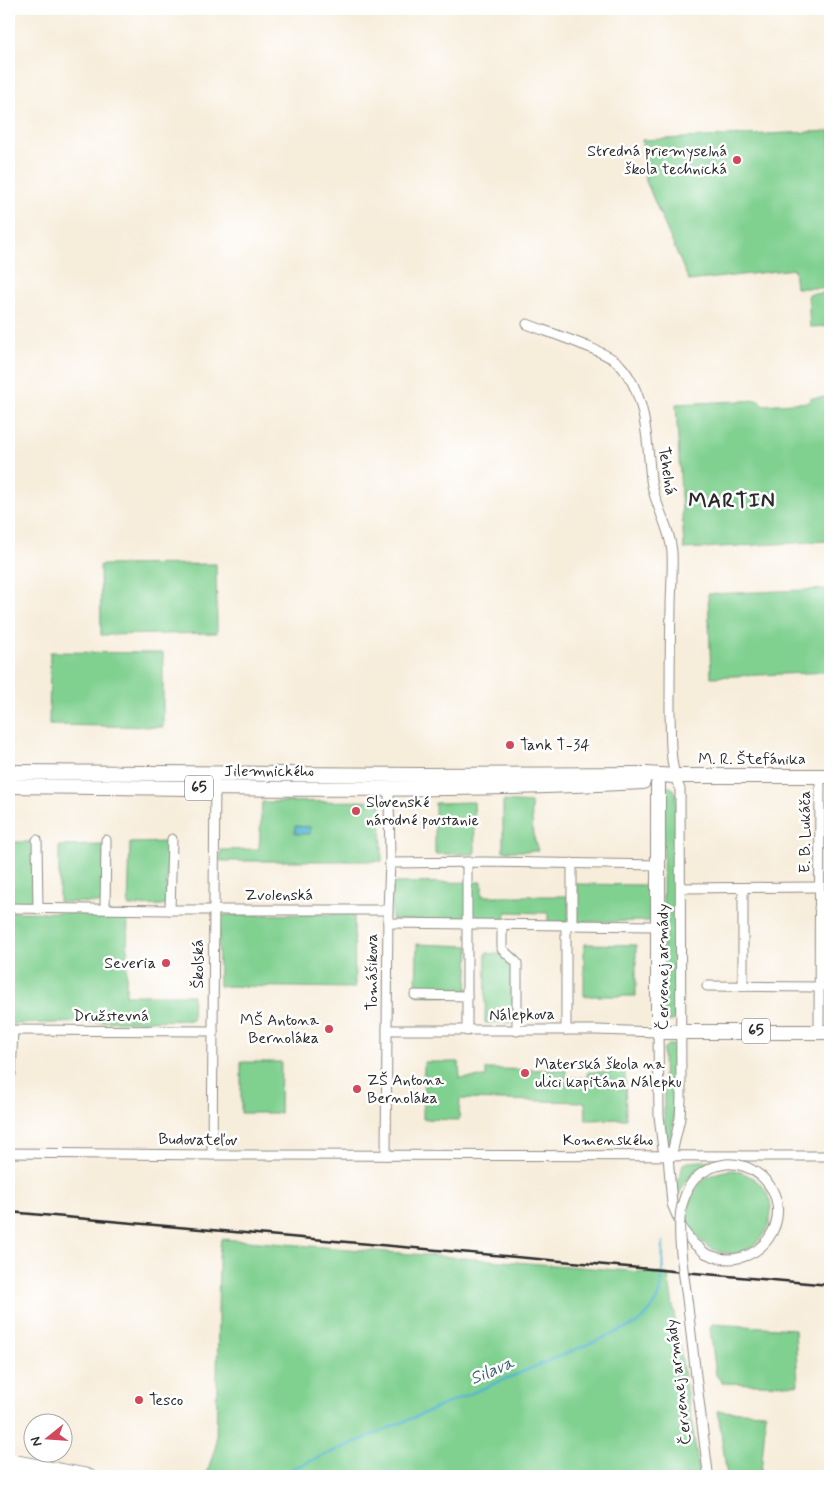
<svg xmlns="http://www.w3.org/2000/svg" width="839" height="1485" font-family="Mynerve,sans-serif">
	<rect width="100%" height="100%" fill="#fff"/>
	<filter id="ink" filterUnits="userSpaceOnUse"><feTurbulence type="fractalNoise" baseFrequency=".02" numOctaves="2"/><feDisplacementMap in="SourceGraphic" scale="10" xChannelSelector="R" yChannelSelector="G"/><feConvolveMatrix kernelMatrix="1 2 1 2 8 2 1 2 1" color-interpolation-filters="sRGB"/></filter>
	<filter id="wash" filterUnits="userSpaceOnUse"><feTurbulence type="fractalNoise" baseFrequency=".0096" numOctaves="4" result="noise"/><feDisplacementMap in="SourceGraphic" scale="20" xChannelSelector="R" yChannelSelector="G"/><feGaussianBlur stdDeviation="1.12" result="paint"/><feColorMatrix in="noise" values="0 0 0 0 0 0 0 0 0 0 0 0 0 0 0 0 0 1.4 0 .05"/><feComposite in="paint" operator="in"/></filter>
	<g filter="url(#wash)">
		<rect width="100%" height="100%" fill="#f7eddb"/>
		<!-- green -->
		<g fill="#80d090" stroke="#567e5e">
			<polygon points="830,131 830,288 796,288 794,269 689,281 645,179 642,140"/>
			<polygon points="830,293 830,326 810,327 808,294"/>
			<polygon points="830,397 830,541 684,549 676,404 760,400 761,405 810,402 810,398"/>
			<polygon points="216,564 217,633 101,635 100,565"/>
			<polygon points="830,589 830,672 711,677 708,594"/>
			<polygon points="50,652 163,653 163,727 49,725"/>
			<polygon points="667,787 671,787 676,793 675,1018 672,1021 665,1021 662,1016 664,789"/>
			<polygon points="381,801 382,861 220,861 221,850 259,849 262,802"/>
			<polygon points="503,801 531,803 533,834 538,851 503,851"/>
			<polygon points="474,802 475,854 435,854 435,803"/>
			<polygon points="9,842 36,842 35,903 9,903"/>
			<polygon points="168,842 166,905 128,906 130,843"/>
			<polygon points="104,845 103,903 59,902 59,846"/>
			<polygon points="482,882 482,896 569,896 568,922 548,923 548,913 506,912 505,921 392,920 392,883"/>
			<polygon points="575,884 650,885 651,921 575,922"/>
			<polygon points="9,912 128,913 126,995 193,995 192,1020 9,1024"/>
			<polygon points="354,914 355,988 219,986 218,915"/>
			<polygon points="417,944 469,946 467,997 416,995"/>
			<polygon points="584,944 636,945 636,996 584,996"/>
			<polygon points="486,953 514,955 514,1023 485,1023"/>
			<polygon points="668,1045 673,1045 676,1048 674,1116 670,1149 667,1149 664,1116 663,1049"/>
			<polygon points="241,1062 281,1062 280,1113 241,1113"/>
			<polygon points="424,1062 459,1062 460,1078 486,1077 486,1069 566,1070 566,1077 586,1078 588,1072 625,1072 626,1119 586,1120 585,1102 460,1099 459,1120 423,1119"/>
			<path d="M714,1160c-19,9 -29,20 -37,39v-21h3l3,-14 5,-2z"/>
			<path d="M733,1170c84,20 11,137 -47,54 4,-32 12,-51 47,-54z"/>
			<polygon points="221,1239 668,1274 700,1476 206,1476 216,1445 219,1255"/>
			<polygon points="712,1324 795,1329 798,1385 722,1383 716,1375 710,1328"/>
			<polygon points="718,1411 766,1413 761,1473 830,1473 830,1476 727,1476"/>
		</g>
		<!-- water -->
		<polygon fill="#52b6d0" stroke="#3e707e" points="295,826 310,827 310,834 295,834"/>
		<g fill="none" stroke-linecap="round" stroke-linejoin="round">
			<!-- stream -->
			<path stroke="#52b6d0" stroke-width="2.5" d="M275,1476l361,-152c31,-22 26,-48 27,-82"/>
		</g>
	</g>
	<g filter="url(#ink)">
		<g fill="none" stroke-linecap="round" stroke-linejoin="round">
			<!-- minor casing -->
			<g stroke="#918c83" stroke-width="11">
				<g id="minor">
					<path d="M527,324c20,8 81,27 93,41 27,29 27,78 31,115 3,25 19,46 21,72 1,19 -1,38 -1,57 -1,35 -1,70 -1,105 1,25 -1,52 10,75l1,310 -1,19 -7,31 -5,7"/>
					<polyline points="37,840 38,909"/>
					<polyline points="390,863 483,862 659,865"/>
					<polyline points="681,888 819,887"/>
					<polyline points="9,908 170,910 388,910"/>
					<polyline points="105,908 106,840"/>
					<polyline points="819,908 830,909"/>
					<polyline points="170,910 172,839"/>
					<polyline points="388,923 653,926 659,924"/>
					<polyline points="502,924 502,949 517,963 517,1031"/>
					<polyline points="572,926 572,863"/>
					<polyline points="707,986 820,987"/>
					<polyline points="743,986 743,888"/>
					<polyline points="415,995 467,996"/>
					<polyline points="9,1030 213,1031"/>
					<polyline points="387,1030 596,1030 658,1032 659,1116 663,1149 668,1156 672,1204 683,1230 693,1243 705,1253"/>
					<polyline points="566,1030 566,925"/>
					<polyline points="467,1031 467,862"/>
					<polyline points="819,1032 820,776"/>
					<polyline points="11,1074 13,1030"/>
					<polyline points="9,1153 212,1155 830,1156"/>
					<polyline points="212,1155 215,774"/>
					<polyline points="386,1155 388,910 390,863 389,790"/>
				</g>
			</g>
			<!-- primary casing -->
			<g stroke="#918c83" stroke-width="16">
				<g id="primary">
					<polyline points="9,772 420,775 647,774 674,776 830,776"/>
					<polyline points="658,784 658,1032 830,1032"/>
					<path d="M9,786c211,2 422,7 634,-4"/>
					<polyline points="9,1461 88,1476"/>
					<polyline points="9,1473 24,1476"/>
				</g>
			</g>
			<!-- minor -->
			<use href="#minor" stroke="#fff" stroke-width="9"/>
			<!-- primary -->
			<use href="#primary" stroke="#fff" stroke-width="14"/>
			<!-- rail -->
			<polyline stroke="#2b2b2b" stroke-width="2.5" points="9,1212 830,1285"/>
			<!-- minor-bridge casing -->
			<g stroke="#918c83" stroke-width="11" stroke-linecap="butt">
				<path id="minor-bridge" d="M705,1253c53,26 98,-40 56,-77 -10,-8 -22,-13 -35,-12 -15,2 -30,10 -37,23 -5,10 -9,22 -9,33 -2,28 5,58 8,87 6,55 13,110 20,165"/>
			</g>
			<!-- minor-bridge -->
			<use href="#minor-bridge" stroke="#fff" stroke-width="9"/>
		</g>
	</g>
	<!-- markers -->
	<g fill="#d1495b" stroke="#fff" stroke-width="2">
		<circle cx="737" cy="160" r="5"/>
		<circle cx="510" cy="745" r="5"/>
		<circle cx="356" cy="811" r="5"/>
		<circle cx="166" cy="963" r="5"/>
		<circle cx="329" cy="1029" r="5"/>
		<circle cx="525" cy="1073" r="5"/>
		<circle cx="357" cy="1089" r="5"/>
		<circle cx="139" cy="1400" r="5"/>
	</g>
	<g text-anchor="middle" dominant-baseline="central" stroke-width="5" stroke-linejoin="round" paint-order="stroke">
		<!-- shield labels -->
		<g fill="#fff" stroke="#6b6b6b" stroke-width="1">
			<rect x="185" y="775.5" width="28" height="25" rx="4"/>
			<rect x="742" y="1018.5" width="28" height="25" rx="4"/>
		</g>
		<g font-size="15" font-weight="bold" fill="#2b2b2b">
			<text x="199" y="788">65</text>
			<text x="756" y="1031">65</text>
		</g>
		<!-- poi labels -->
		<g font-size="16" fill="#2b2b2b" stroke="#fff" text-anchor="start">
			<text x="727" y="151" text-anchor="end">Stredná priemyselná<tspan x="727" dy="18">škola technická</tspan></text>
			<text x="520" y="745">Tank T-34</text>
			<text x="366" y="802">Slovenské<tspan x="366" dy="18">národné povstanie</tspan></text>
			<text x="156" y="963" text-anchor="end">Severia</text>
			<text x="319" y="1020" text-anchor="end">MŠ Antona<tspan x="319" dy="18">Bernoláka</tspan></text>
			<text x="535" y="1064">Materská škola na<tspan x="535" dy="18">ulici kapitána Nálepku</tspan></text>
			<text x="367" y="1080">ZŠ Antona<tspan x="367" dy="18">Bernoláka</tspan></text>
			<text x="149" y="1400">Tesco</text>
		</g>
		<!-- street labels -->
		<g font-size="16" fill="#2b2b2b" stroke="#fff">
			<text transform="translate(667 471) rotate(81)">Tehelná</text>
			<text x="752" y="759">M. R. Štefánika</text>
			<text x="269" y="771">Jilemnického</text>
			<text transform="translate(805 832) rotate(-90)">E. B. Lukáča</text>
			<text x="279" y="895">Zvolenská</text>
			<text transform="translate(198 964) rotate(-90)">Školská</text>
			<text transform="translate(663 967) rotate(-90)">Červenej armády</text>
			<text transform="translate(372 972) rotate(-90)">Tomášikova</text>
			<text transform="translate(522 1015) rotate(-1)">Nálepkova</text>
			<text x="111" y="1016">Družstevná</text>
			<text transform="translate(198 1140) rotate(1)">Budovateľov</text>
			<text x="608" y="1140">Komenského</text>
			<text transform="translate(679 1382) rotate(-97)">Červenej armády</text>
		</g>
		<!-- water labels -->
		<g font-size="18" font-style="italic" fill="#3b636d" stroke="#fff">
			<text transform="translate(492 1371) rotate(-23)">Silava</text>
		</g>
		<!-- district labels -->
		<g font-size="21" font-weight="bold" letter-spacing="1" fill="#2b2b2b" stroke="#fff">
			<text x="732" y="501">MARTIN</text>
		</g>
	</g>
	<!-- margin -->
	<rect width="839" height="1485" fill="none" stroke="#fff" stroke-width="30"/>
	<!-- north arrow -->
	<g transform="translate(48 1438) rotate(253)"><circle r="24" fill="#ffffff" stroke="#aaaaaa"/>
	<path d="M0-4L9 19L0 12L-9 19Z" fill="#d1495b"/>
	<text y="-8" font-size="14" font-weight="bold" text-anchor="middle" fill="#2b2b2b">N</text>
	</g>
</svg>
